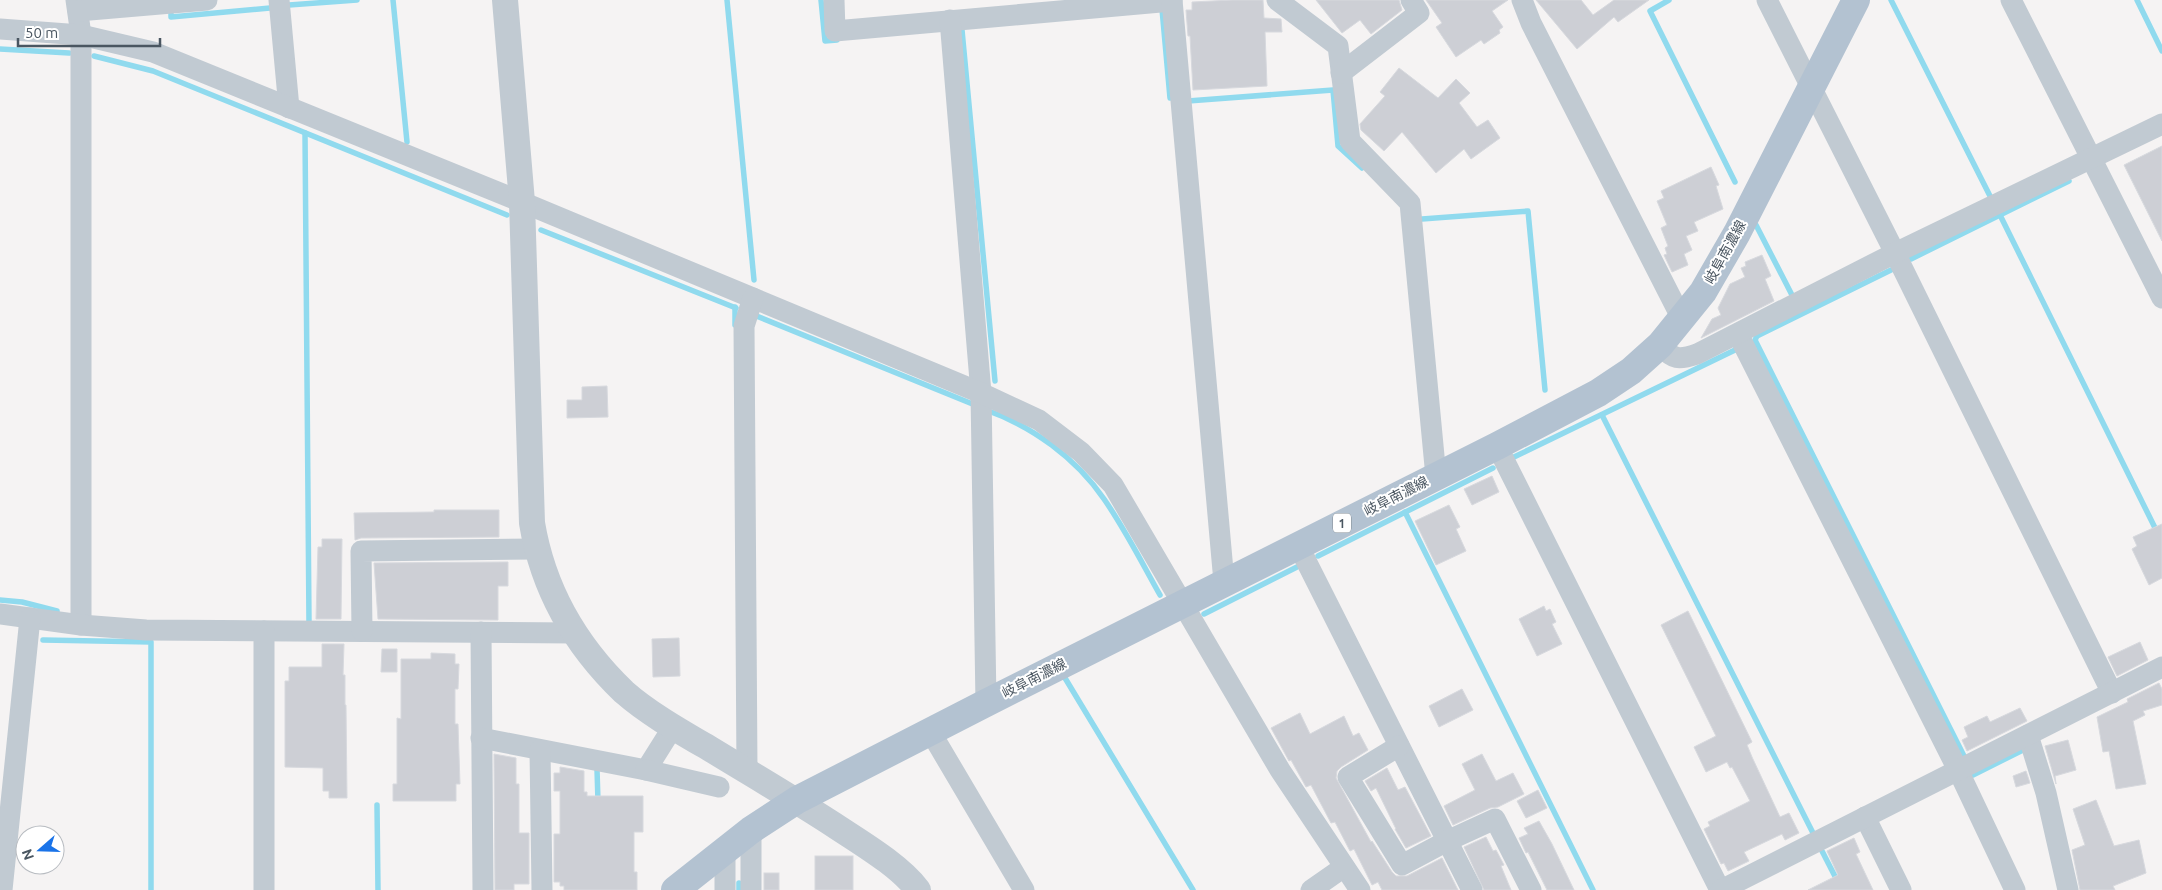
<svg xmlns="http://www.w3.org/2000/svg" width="2162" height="890" font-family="Ubuntu,'Noto Sans JP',sans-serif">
	<rect width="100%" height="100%" fill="#f5f3f3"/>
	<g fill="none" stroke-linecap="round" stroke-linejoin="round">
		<!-- stream -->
		<g stroke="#90daee" stroke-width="5.5">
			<polyline points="393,0 407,142"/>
			<polyline points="727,0 754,280"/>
			<polyline points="821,0 825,41 837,40"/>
			<polyline points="1669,0 1650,11 1735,182"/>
			<polyline points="1891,0 1991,198"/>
			<polyline points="2137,0 2162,51"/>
			<polyline points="289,5 357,0"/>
			<polyline points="1162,9 1170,98"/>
			<polyline points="171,14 171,17 270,8"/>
			<polyline points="962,30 995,381"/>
			<polyline points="0,49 69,53"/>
			<polyline points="94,56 153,71 507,215"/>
			<polyline points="1188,101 1333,90 1338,146 1362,168"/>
			<polyline points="305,133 309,622"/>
			<polyline points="2000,215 2162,542"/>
			<polyline points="1422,219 1528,211 1545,390"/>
			<polyline points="1756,225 1793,297"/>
			<polyline points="541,230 736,308"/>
			<polyline points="1911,259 2069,181"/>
			<polyline points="1891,270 1757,336 1755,340 1965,758"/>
			<polyline points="735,307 735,325"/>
			<polyline points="754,315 975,405"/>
			<path d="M986,410c46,16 90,48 118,89 21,30 38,64 56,96"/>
			<polyline points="1602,415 1813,833"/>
			<polyline points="1514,457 1735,350"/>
			<polyline points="1405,512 1593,890"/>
			<polyline points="1318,556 1493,468"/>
			<polyline points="0,600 22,602 57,611"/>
			<polyline points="1204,614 1297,567"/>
			<polyline points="43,640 151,642 151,890"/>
			<polyline points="1065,678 1193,890"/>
			<polyline points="597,769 598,802"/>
			<polyline points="1972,774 1973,775 2023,750"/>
			<polyline points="377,805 378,890"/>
			<polyline points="1822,851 1842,890"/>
			<polyline points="739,883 739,890"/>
		</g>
	</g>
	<!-- building -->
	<g fill="#cdcfd5" stroke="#d7d9de">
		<polygon points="1232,0 1263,0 1264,18 1281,19 1282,32 1265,32 1267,86 1193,90 1190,36 1188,36 1186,10 1192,10 1192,2"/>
		<polygon points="1316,0 1399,0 1402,10 1371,34 1360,20 1342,33"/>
		<polygon points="1426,0 1508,0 1492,11 1503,27 1499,30 1500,33 1484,44 1481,40 1456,57 1436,27 1442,23"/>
		<polygon points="1536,0 1581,0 1593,15 1614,0 1649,0 1618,22 1614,17 1577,49"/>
		<polygon points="1399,68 1438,98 1456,79 1470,93 1459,103 1477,127 1488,120 1500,138 1471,159 1464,149 1436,173 1402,132 1384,151 1361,130 1360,124 1385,96 1380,92"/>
		<polygon points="2162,146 2162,241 2124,165"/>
		<polygon points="1711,167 1719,185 1716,186 1723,209 1694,222 1698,231 1686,236 1692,250 1684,254 1688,265 1672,272 1664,255 1667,254 1665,248 1668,246 1661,228 1667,225 1657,201 1664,198 1661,191"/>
		<polygon points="1762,255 1771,276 1765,279 1774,301 1701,338 1712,319 1721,315 1718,308 1730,284 1745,277 1741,268 1746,266 1745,262"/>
		<polygon points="607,386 608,417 567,418 567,400 582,400 582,387"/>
		<polygon points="1492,476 1499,492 1472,505 1464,489"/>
		<polygon points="1449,505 1460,527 1456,529 1466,551 1436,565 1415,521"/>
		<polygon points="434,510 499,510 499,537 361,538 355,540 354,513 434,512"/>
		<polygon points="2162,524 2162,578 2149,585 2132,549 2137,546 2133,537"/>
		<polygon points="322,539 342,539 341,619 316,619 318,547 322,547"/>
		<polygon points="508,562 508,586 498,586 498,620 378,619 374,563"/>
		<polygon points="1544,606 1546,611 1550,609 1556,622 1552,624 1562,644 1537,656 1519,619"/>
		<polygon points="1688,611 1752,742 1747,745 1752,757 1780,817 1789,813 1799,833 1785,840 1782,834 1744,852 1749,861 1728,871 1724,863 1721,864 1704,829 1710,826 1708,822 1750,801 1732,767 1730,768 1727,762 1706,772 1694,747 1716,736 1661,625"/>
		<polygon points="679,638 680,676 653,677 652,639"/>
		<polygon points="2140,642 2148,660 2117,676 2108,657"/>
		<polygon points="322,644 344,644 343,675 345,675 345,705 346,705 347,798 329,798 329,791 323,791 323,768 285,767 285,681 289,681 289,667 322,667"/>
		<polygon points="382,649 397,649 397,672 381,672"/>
		<polygon points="431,653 455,654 455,664 459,664 458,689 455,689 455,724 458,724 460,784 456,784 456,801 393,801 393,784 397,784 397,718 401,719 401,659 431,659"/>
		<polygon points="2159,683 2162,689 2162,705 2143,711 2145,715 2133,721 2146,784 2116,789 2109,751 2103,752 2097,717 2128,702 2127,699"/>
		<polygon points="1462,689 1473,710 1439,727 1429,706"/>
		<polygon points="2020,708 2027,721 1967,751 1962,740 1968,737 1964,727 1987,716 1990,722"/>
		<polygon points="1300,713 1310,734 1344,716 1353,736 1359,733 1368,750 1341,767 1337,771 1336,778 1371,842 1372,841 1392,872 1396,876 1407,876 1442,858 1458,890 1382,890 1378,882 1372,885 1354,849 1350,851 1335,822 1331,823 1311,785 1306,787 1291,760 1289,761 1271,728"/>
		<polygon points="2068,740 2076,770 2055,776 2056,784 2045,746"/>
		<polygon points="494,754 516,758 516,784 519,784 519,833 529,833 529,884 514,884 514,890 495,890"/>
		<polygon points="1482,754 1496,781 1513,773 1524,794 1498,807 1490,808 1453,825 1444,806 1475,790 1462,764"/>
		<polygon points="560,767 584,771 584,792 587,792 587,796 643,796 643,832 634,832 634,872 637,872 637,890 564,890 564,886 560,886 560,882 554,882 554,834 560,834 560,791 554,791 554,773 560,773"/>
		<polygon points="1387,768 1398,790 1405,787 1431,836 1406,848 1395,829 1396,829 1376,788 1371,791 1365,781"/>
		<polygon points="2026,771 2030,783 2016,787 2013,776"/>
		<polygon points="1538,790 1547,808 1526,818 1517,801"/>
		<polygon points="2096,800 2114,846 2139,840 2146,873 2113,886 2115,890 2080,890 2072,850 2085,845 2073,809"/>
		<polygon points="1539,821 1552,844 1574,890 1547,890 1528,852 1526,853 1519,838 1528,834 1524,828"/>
		<polygon points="1486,837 1493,851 1496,850 1504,865 1501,866 1511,890 1484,890 1464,847"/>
		<polygon points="1854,838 1860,852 1856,854 1873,890 1808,890 1838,875 1827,851"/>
		<rect x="815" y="856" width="38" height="34"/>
		<rect x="764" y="873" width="15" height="17"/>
	</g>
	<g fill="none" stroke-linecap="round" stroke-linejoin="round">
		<!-- minor -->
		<g stroke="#c1cad2" stroke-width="21">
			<polyline points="76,0 81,35 81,625"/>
			<polyline points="279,0 289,108"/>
			<polyline points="834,0 835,31 1172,1"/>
			<polyline points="1172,0 1224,582"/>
			<polyline points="1277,0 1338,46 1350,141 1410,203 1436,477"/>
			<polyline points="1522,0 1531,23 1682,319"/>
			<polyline points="1767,0 1895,253 2112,693"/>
			<polyline points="2011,0 2162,298"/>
			<polyline points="78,11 207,0"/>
			<polyline points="950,20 981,393 986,703"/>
			<polyline points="0,29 81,35 153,52 522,202 981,393 1039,420 1081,452 1113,485 1280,770 1360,890"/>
			<polyline points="1341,73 1419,13 1411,0"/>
			<polyline points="1738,334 1958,770 2015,890"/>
			<path d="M1660,345c13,15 19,15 37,9l198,-101 267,-129"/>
			<polyline points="1497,446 1720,890"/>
			<polyline points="1298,545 1472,890"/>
			<polyline points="0,614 81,625 146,630 574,633"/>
			<polyline points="264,631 264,890"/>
			<polyline points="362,631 361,551 536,549"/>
			<polyline points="481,632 483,890"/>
			<polyline points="930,731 1024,890"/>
			<polyline points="2028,735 2046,793 2068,890"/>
			<polyline points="481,738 646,770 673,727"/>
			<polyline points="1399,746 1348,777 1402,865 1447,841 1495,819 1531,890"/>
			<polyline points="540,750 542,890"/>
			<polyline points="646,770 719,787"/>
			<polyline points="747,771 744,326 753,298"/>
			<polyline points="1865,817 1901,890"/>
			<polyline points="751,830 751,890"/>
			<polyline points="725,850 725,890"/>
			<polyline points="2,890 30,618"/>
			<polyline points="1311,890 1344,867"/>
			<polyline points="1721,890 2162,667"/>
		</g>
		<!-- tertiary -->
		<path stroke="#c1cad2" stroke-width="26" d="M505,0l17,202 10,321c11,66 44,123 92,169 25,22 59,41 88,58 41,25 82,49 122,75 27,18 65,40 84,65"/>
		<!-- primary -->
		<polyline stroke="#b3c2d1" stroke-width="28" points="675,890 751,830 797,800 986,703 1497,446 1598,393 1631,371 1660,345 1703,292 1737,233 1856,0"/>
	</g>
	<g text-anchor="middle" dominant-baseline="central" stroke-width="4" stroke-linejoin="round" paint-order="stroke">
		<!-- shield labels -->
		<rect fill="#fff" stroke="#808990" stroke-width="1" x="1333" y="513.5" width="18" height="19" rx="4"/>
		<g font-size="12" font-weight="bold" fill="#4a5661">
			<text x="1342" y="523">1</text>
		</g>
		<!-- street labels -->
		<g font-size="14" fill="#4a5661" stroke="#fff">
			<text transform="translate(1725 252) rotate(-61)">岐阜南濃線</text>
			<text transform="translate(1396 496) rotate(-27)">岐阜南濃線</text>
			<text transform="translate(1034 678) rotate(-27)">岐阜南濃線</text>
		</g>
	</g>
	<!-- north arrow -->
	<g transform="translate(40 850) rotate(250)"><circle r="24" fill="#ffffff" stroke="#b7bbc0"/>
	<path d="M0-4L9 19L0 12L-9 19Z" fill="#1a73e8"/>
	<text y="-8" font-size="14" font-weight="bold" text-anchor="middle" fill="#4a5661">N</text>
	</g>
	<!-- scale -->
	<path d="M18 38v8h142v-8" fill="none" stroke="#4a5661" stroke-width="2.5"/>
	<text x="25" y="38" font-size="15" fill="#4a5661" stroke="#ffffff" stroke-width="4" paint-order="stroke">50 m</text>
</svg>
